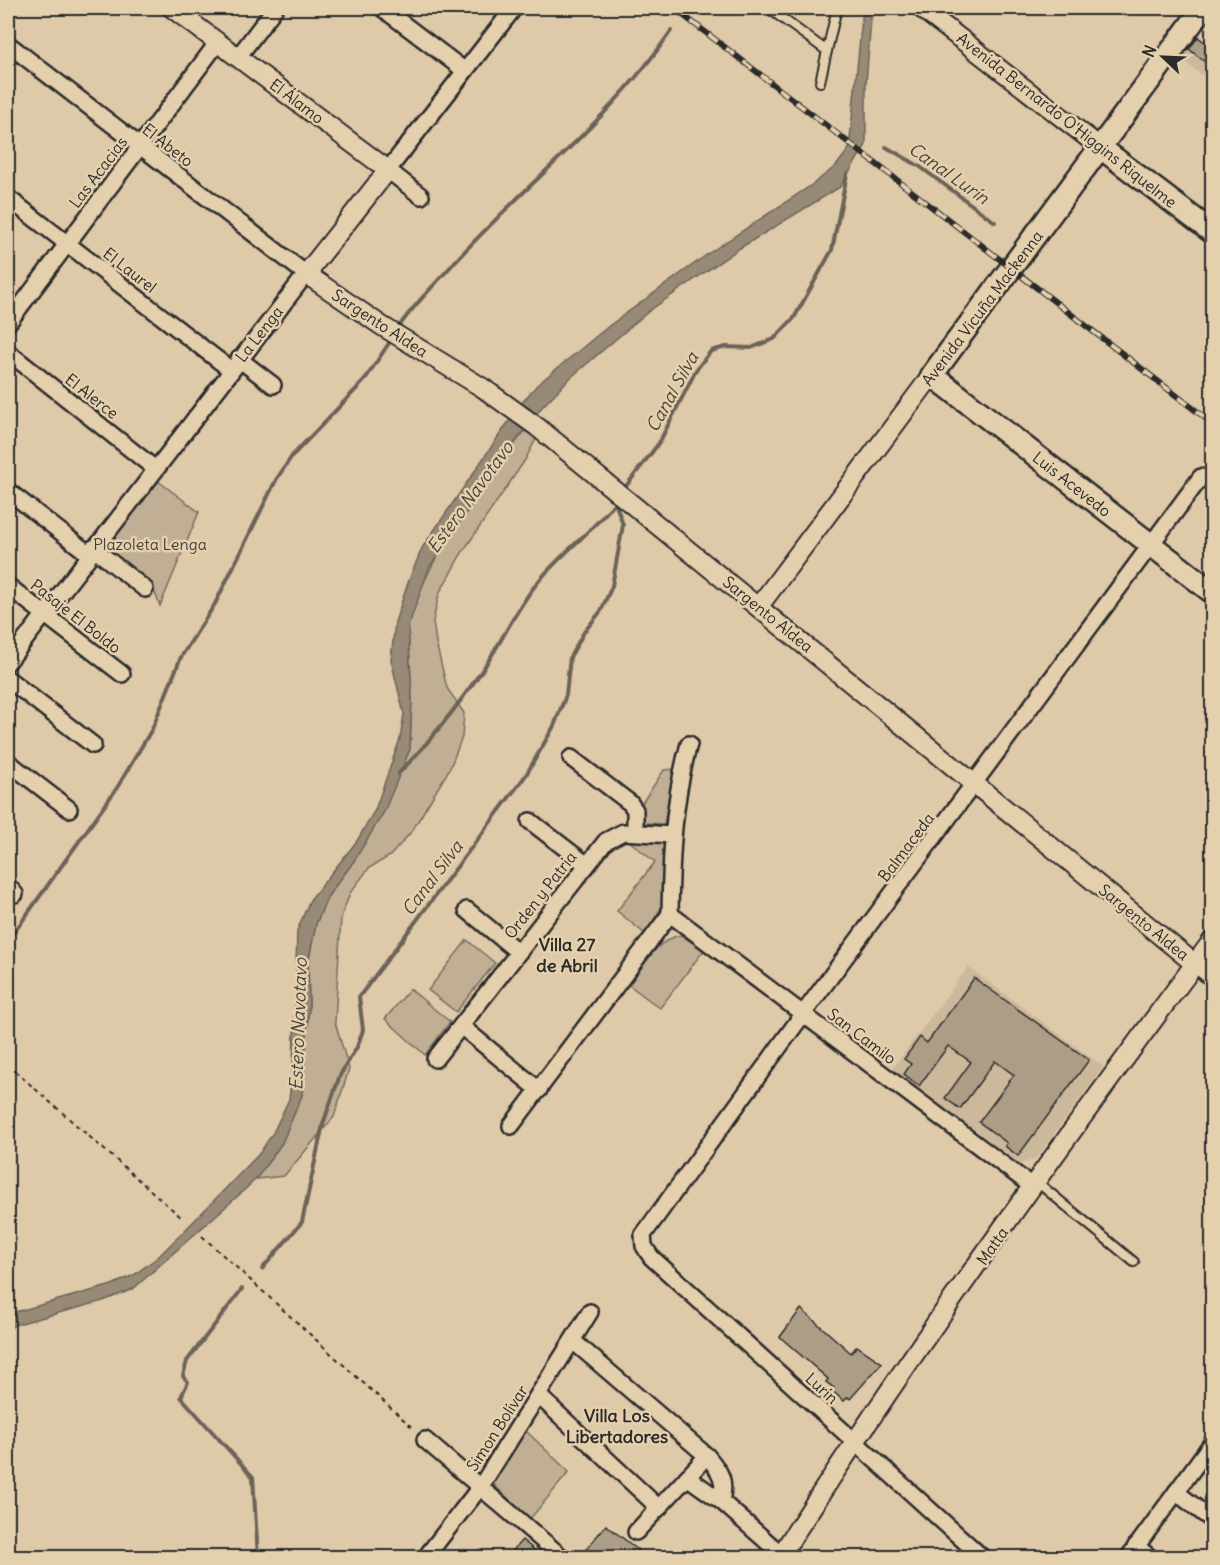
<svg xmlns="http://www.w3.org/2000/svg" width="1220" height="1565" font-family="Delius,sans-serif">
	<rect width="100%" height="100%" fill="#dec9a9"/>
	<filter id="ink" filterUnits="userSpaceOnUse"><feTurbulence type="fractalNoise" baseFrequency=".0167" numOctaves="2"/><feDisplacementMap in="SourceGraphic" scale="12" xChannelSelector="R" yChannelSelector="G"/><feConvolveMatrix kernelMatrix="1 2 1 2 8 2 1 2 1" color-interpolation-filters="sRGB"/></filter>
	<g filter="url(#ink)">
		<!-- built -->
		<g fill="#ccb99c">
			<polygon points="1193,30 1212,45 1212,84 1176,54"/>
			<polygon points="968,967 1104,1067 1036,1159 1020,1164 892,1069"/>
		</g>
		<!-- green -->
		<g fill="#c0af94" stroke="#766d60" stroke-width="1.5">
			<polygon points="528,427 537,437 525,460 460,556 439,594 433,621 436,643 447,688 464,713 462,737 450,768 412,831 390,856 369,868 350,893 341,917 335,1022 349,1069 334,1117 284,1176 256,1179 282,1143 302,1095 309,1006 308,963 316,924 328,896 354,861 410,749 412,697 408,627 419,592 444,542 498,465"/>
			<polygon points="158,481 199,512 160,606 153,588 103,551"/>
			<polygon points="674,769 664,824 642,823 642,803 664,770"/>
			<polygon points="628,840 664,841 663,905 645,934 617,911 655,862"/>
			<path d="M681,935l23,15 -44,58 -31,-23c14,-19 28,-46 52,-50z"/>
			<polygon points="467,940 495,963 456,1012 428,990"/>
			<polygon points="410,989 450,1022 425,1055 385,1019"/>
			<polygon points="526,1431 569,1472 530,1519 494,1485 494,1479"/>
		</g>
		<!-- water -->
		<polygon fill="#978a77" stroke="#6c6459" stroke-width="1.5" points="863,8 875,8 871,19 866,84 866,145 840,187 740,248 649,311 569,379 542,407 498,465 429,568 408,627 412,697 410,749 384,812 354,861 328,896 316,924 308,963 309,1006 302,1095 282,1143 256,1179 240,1194 133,1289 103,1301 14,1325 8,1331 8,1317 12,1313 112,1285 134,1275 158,1257 195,1220 259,1154 273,1133 289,1099 293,1067 297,931 310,900 357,841 375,810 400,739 404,714 391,660 395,622 409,580 422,548 520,405 537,385 610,325 709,253 813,184 836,166 849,149"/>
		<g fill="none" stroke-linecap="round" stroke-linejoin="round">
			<!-- stream -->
			<g stroke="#6c6459" stroke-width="4">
				<polyline points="886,147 919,166 995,222"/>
				<path d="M398,328c15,-23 36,-42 54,-63 71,-79 159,-145 219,-234"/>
				<polyline points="623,490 659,443 696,370 711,351 726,347 751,348 774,339 794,318 832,250 847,174"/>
				<path d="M399,773c32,-32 58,-66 84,-104 18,-26 31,-56 51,-82 24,-32 58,-54 82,-86"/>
				<polyline points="8,941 117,788 152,729 181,657 215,604 276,480 292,456 364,381 393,337"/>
				<polyline points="262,1269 302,1222 323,1124 340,1075 357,1047 363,1030 359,997 526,775 554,726 566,695 570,657 584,632 601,611 612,586 623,525 615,502"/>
				<polyline points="242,1289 187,1361 183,1376 188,1382 181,1397 253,1477 258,1558"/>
			</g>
		</g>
		<!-- building -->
		<g fill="#ac9d86" stroke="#2b2b2b" stroke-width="1.5">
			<polygon points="1198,37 1212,48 1212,68 1189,49"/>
			<polygon points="974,978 1089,1060 1018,1156 1005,1146 1007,1143 979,1122 1014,1075 995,1061 960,1109 945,1098 971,1062 948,1046 919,1086 904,1074 911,1064 904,1059 920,1037 927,1043"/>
			<polygon points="801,1309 851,1353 857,1346 882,1363 850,1399 848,1397 844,1401 832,1391 834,1388 826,1382 828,1379 780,1337"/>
			<polygon points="606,1525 638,1550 632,1557 589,1557 583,1553"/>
			<polygon points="522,1540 543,1557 507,1557"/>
		</g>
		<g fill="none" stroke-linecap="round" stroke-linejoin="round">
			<!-- service casing -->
			<g stroke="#2b2b2b" stroke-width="12">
				<g id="service">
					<polyline points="768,8 827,51 837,8"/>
					<polyline points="820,82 827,51"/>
					<polyline points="1037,1182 1134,1262"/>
				</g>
			</g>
			<!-- minor casing -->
			<g stroke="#2b2b2b" stroke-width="20">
				<g id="minor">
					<polyline points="382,8 464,70"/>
					<polyline points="8,44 306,274 8,662"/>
					<polyline points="238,57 275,8"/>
					<polyline points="421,196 388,170 514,8"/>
					<polyline points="8,198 231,370"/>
					<polyline points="8,323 218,42"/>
					<polyline points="8,352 154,468"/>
					<polyline points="239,359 273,385"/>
					<polyline points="8,491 89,554"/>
					<polyline points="93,548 145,589"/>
					<polyline points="8,586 122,674"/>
					<polyline points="8,679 93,745"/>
					<polyline points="571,758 630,803 635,810 635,831"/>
					<polyline points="8,762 69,809"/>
					<polyline points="530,821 587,865"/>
					<polyline points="8,886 15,894"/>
					<polyline points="467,910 518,952"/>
					<polyline points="670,914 1033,1187"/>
					<path d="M670,914c1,-58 3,-113 19,-170"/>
					<polyline points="1195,964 1212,978"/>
					<polyline points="461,1026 539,1090"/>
					<polyline points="435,1059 606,841 623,832 672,835"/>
					<polyline points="511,1126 670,914"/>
					<path d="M573,1341l134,115c14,16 19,25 14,45"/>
					<polyline points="539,1396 659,1508"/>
					<polyline points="425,1440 563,1558"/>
					<polyline points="687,1477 721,1501 781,1554"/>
					<polyline points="1176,1492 1212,1520"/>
					<polyline points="636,1532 707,1456"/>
					<polyline points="1136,1546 1151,1558"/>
					<polyline points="425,1558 481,1486 590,1312"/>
					<polyline points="983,1558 651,1257 644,1246 643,1235 803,1014 1201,477"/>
					<polyline points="1128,1558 1212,1443"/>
				</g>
			</g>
			<!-- tertiary casing -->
			<g stroke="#2b2b2b" stroke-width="22">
				<g id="tertiary">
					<polyline points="172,8 388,170 306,274 382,326 483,388 536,426 1195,964"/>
					<polyline points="921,8 1101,148"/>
					<polyline points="759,606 932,375"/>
					<path d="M779,1558c136,-212 283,-416 433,-617"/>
				</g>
			</g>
			<!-- secondary casing -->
			<g stroke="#2b2b2b" stroke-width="26">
				<g id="secondary">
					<polyline points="1203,8 932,375 1212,592"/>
					<polyline points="1101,148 1212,232"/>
				</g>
			</g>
			<!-- path -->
			<g stroke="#2b2b2b" stroke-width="2" stroke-dasharray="4.5 4.5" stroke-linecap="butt">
				<polyline points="8,1065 182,1218"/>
				<polyline points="202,1236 415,1430"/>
			</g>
			<!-- service -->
			<use href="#service" stroke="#e5d0ae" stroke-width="8"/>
			<!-- minor -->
			<use href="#minor" stroke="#e5d0ae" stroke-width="15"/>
			<!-- tertiary -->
			<use href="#tertiary" stroke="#e5d0ae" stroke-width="18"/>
			<!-- secondary -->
			<use href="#secondary" stroke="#e5d0ae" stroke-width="21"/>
			<!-- rail casing -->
			<g stroke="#2b2b2b" stroke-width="6">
				<polyline id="rail" points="674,8 1212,423"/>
			</g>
			<!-- rail -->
			<use href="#rail" stroke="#e5d0ae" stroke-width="4" stroke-dasharray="11" stroke-linecap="butt"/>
		</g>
	</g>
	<g text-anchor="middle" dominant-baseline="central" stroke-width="5" stroke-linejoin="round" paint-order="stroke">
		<!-- street labels -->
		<g font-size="16" fill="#2b2b2b" stroke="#e5d0ae">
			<text transform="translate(297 101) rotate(37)">El Álamo</text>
			<text transform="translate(1067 120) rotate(38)">Avenida Bernardo O'Higgins Riquelme</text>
			<text transform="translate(168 145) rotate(38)">El Abeto</text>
			<text transform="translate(98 172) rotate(-53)">Las Acacias</text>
			<text transform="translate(130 270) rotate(38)">El Laurel</text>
			<text transform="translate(982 308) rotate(-53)">Avenida Vicuña Mackenna</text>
			<text transform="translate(380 323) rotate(33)">Sargento Aldea</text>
			<text transform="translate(259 334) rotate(-52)">La Lenga</text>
			<text transform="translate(92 396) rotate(38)">El Alerce</text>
			<text transform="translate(1072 484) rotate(38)">Luis Acevedo</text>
			<text transform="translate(768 614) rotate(39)">Sargento Aldea</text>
			<text transform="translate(76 616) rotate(38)">Pasaje El Boldo</text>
			<text transform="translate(906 847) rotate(-53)">Balmaceda</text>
			<text transform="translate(540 895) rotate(-52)">Orden y Patria</text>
			<text transform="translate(1144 922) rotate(39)">Sargento Aldea</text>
			<text transform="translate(862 1036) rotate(37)">San Camilo</text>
			<text transform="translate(992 1246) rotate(-55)">Matta</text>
			<text transform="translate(822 1388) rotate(42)">Lurín</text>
			<text transform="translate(497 1428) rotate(-57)">Simon Bolívar</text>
		</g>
		<!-- park labels -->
		<g font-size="16" fill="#413f3b" stroke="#e5d0ae">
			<text x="150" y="544">Plazoleta Lenga</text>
		</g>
		<!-- water labels -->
		<g font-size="18" font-style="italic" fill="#46433e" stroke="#e5d0ae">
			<text transform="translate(949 173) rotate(35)">Canal Lurín</text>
			<text transform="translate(672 392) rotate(-61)">Canal Silva</text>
			<text transform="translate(470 497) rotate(-54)">Estero Navotavo</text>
			<text transform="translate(432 878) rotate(-53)">Canal Silva</text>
			<text transform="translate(298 1024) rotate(-88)">Estero Navotavo</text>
		</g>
		<!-- neighbourhood labels -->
		<g font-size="18" font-weight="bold" fill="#2b2b2b" stroke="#e5d0ae">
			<text x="567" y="944">Villa 27<tspan x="567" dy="21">de Abril</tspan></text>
			<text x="617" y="1415">Villa Los<tspan x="617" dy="21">Libertadores</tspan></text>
		</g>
	</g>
	<!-- margin -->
	<rect width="1220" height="1565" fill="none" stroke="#e5d0ae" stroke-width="30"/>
	<rect x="15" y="15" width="1190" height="1535" fill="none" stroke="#2b2b2b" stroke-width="2" filter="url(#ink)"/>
	<!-- north arrow -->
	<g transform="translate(1163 57) rotate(293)" stroke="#e5d0ae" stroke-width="4.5" paint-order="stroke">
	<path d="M0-4.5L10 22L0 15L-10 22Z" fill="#2b2b2b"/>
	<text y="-9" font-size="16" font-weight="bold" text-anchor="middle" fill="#2b2b2b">N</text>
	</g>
</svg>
